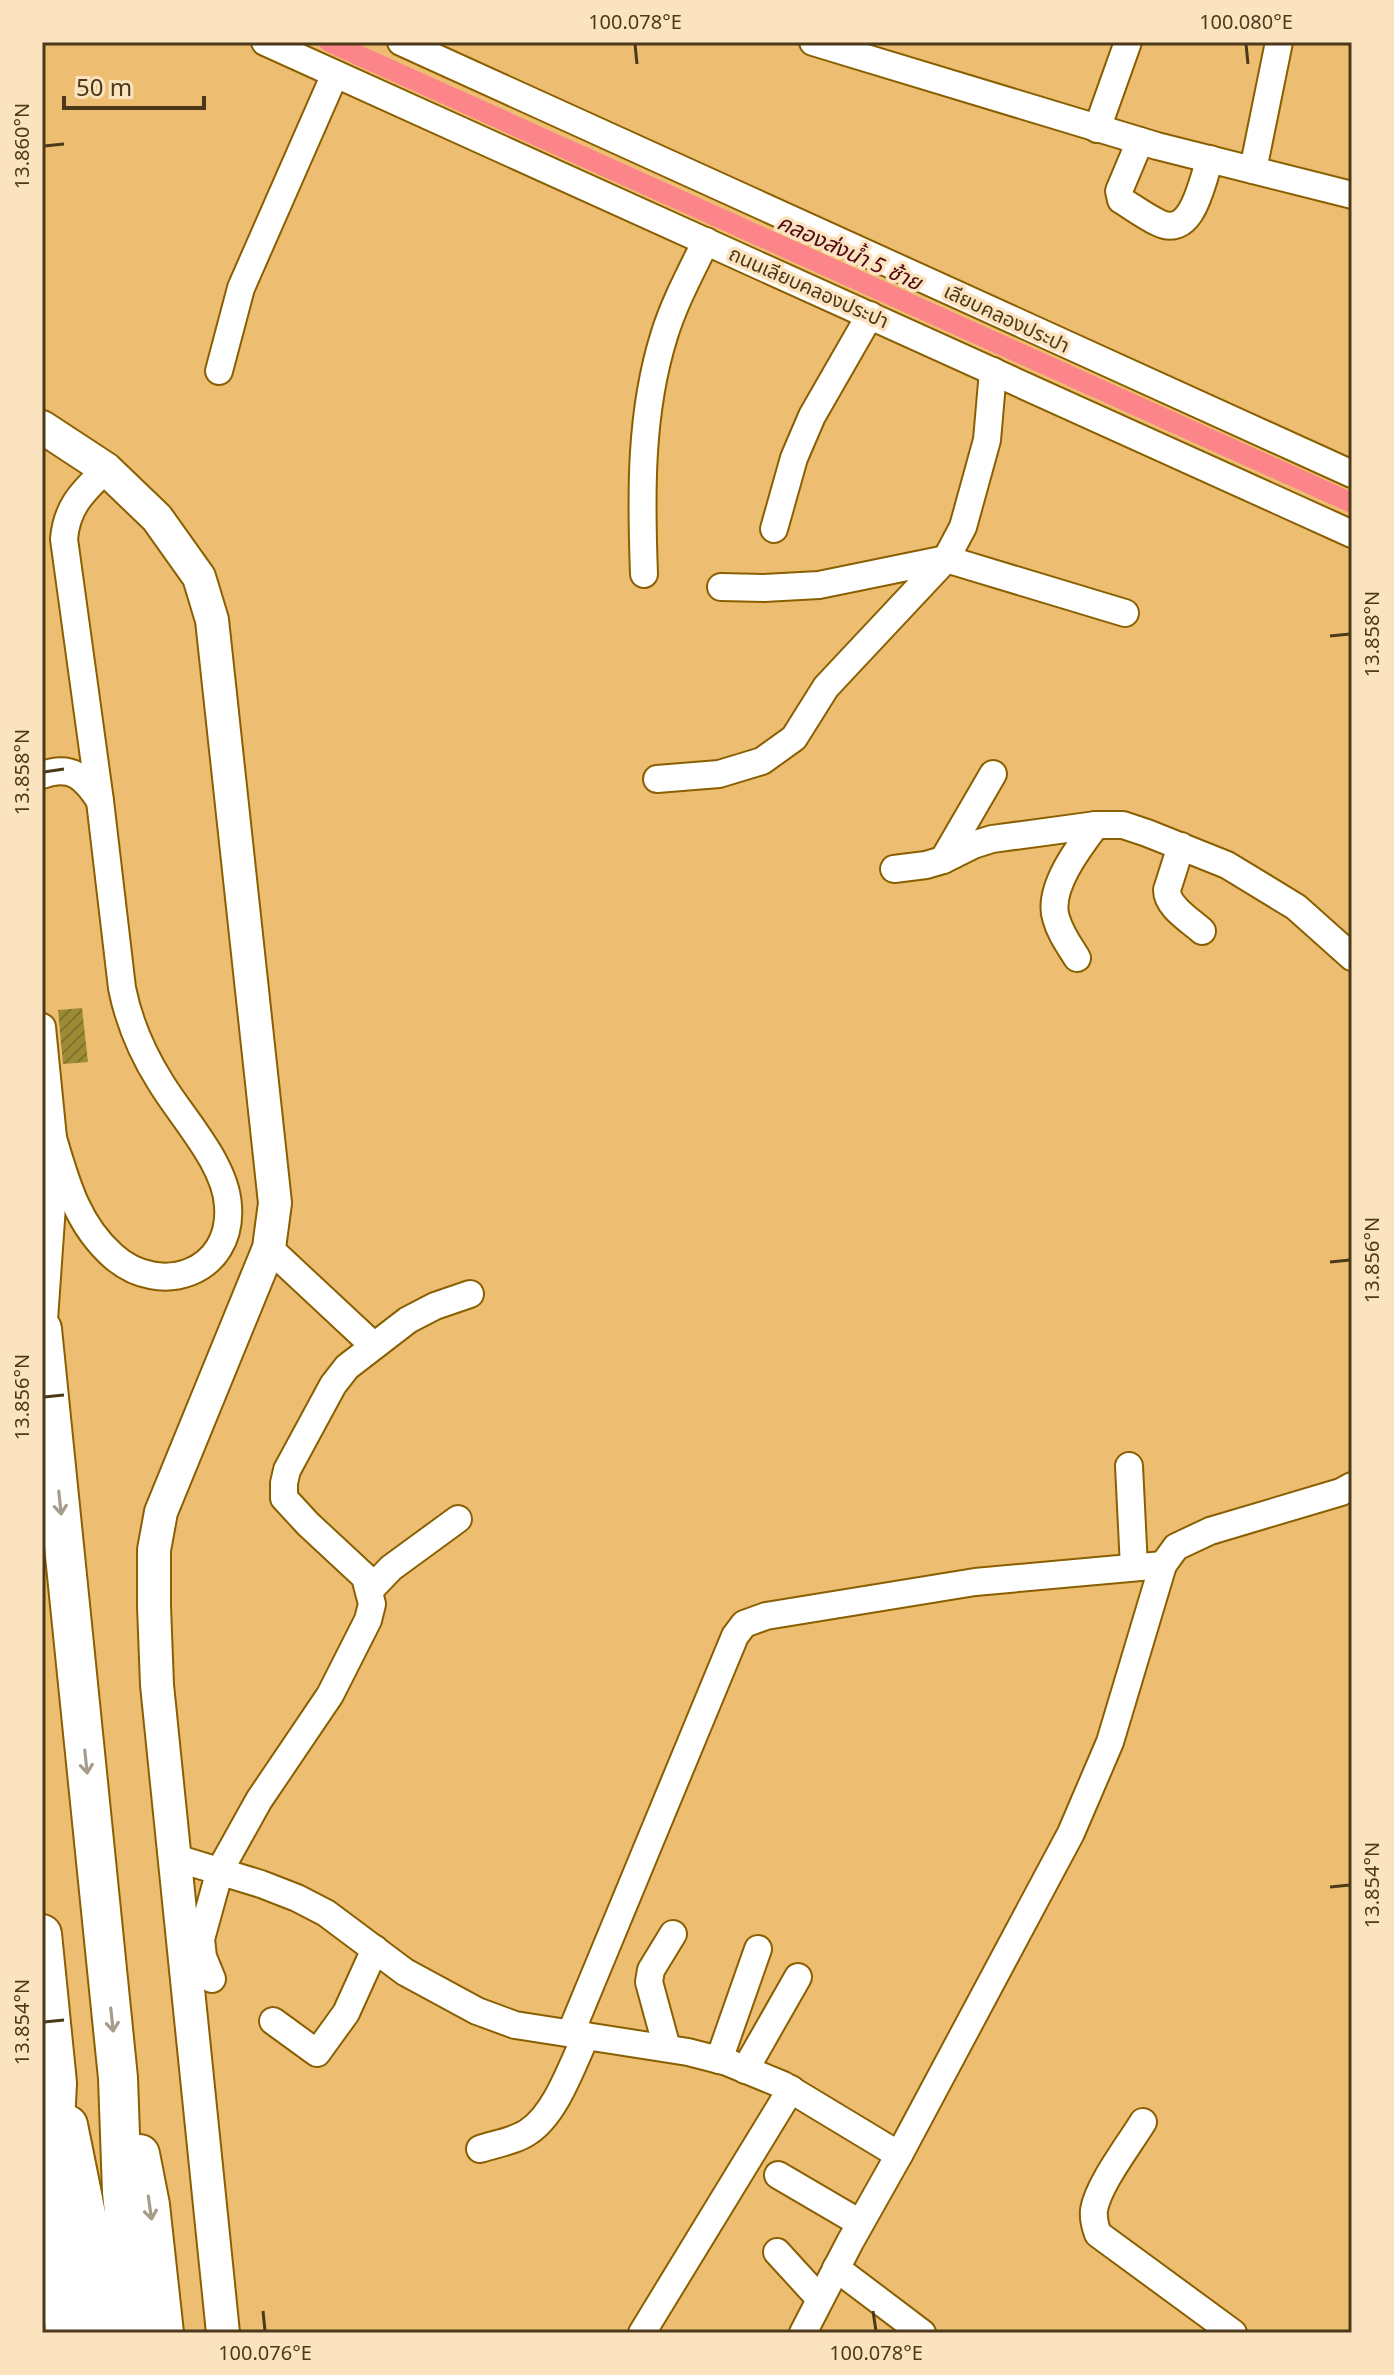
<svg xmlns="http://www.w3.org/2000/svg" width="1394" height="2375" font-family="'Noto Sans','Noto Sans Thai',sans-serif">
	<defs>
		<pattern id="building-hatch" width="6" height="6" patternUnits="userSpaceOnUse" patternTransform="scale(2)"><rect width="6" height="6" fill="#9c8b34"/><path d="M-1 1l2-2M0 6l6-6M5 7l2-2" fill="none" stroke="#81732b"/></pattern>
	</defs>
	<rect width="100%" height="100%" fill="#edbe72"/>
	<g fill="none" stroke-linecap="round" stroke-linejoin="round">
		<!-- canal -->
		<polyline stroke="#fc858a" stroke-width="20" points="329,42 1352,503"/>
	</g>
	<!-- building -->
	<polygon fill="url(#building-hatch)" points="82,1008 88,1062 63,1064 58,1010"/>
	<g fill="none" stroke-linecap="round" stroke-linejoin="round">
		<!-- minor casing -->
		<g stroke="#895f00" stroke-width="30">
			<g id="minor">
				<polyline points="265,42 1352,534"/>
				<polyline points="401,42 1352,474"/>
				<polyline points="813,42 1157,146 1352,195"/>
				<polyline points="1097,129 1128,42"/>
				<path d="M1140,141l-21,50 2,9c13,8 25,17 38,23 34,16 43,-42 51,-64"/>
				<polyline points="1253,170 1279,42"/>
				<polyline points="219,371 241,288 335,74"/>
				<polyline points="774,529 794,458 812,416 870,315"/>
				<path d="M644,574c-3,-80 -4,-161 20,-238 10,-33 27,-64 42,-95"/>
				<polyline points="721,587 764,588 819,585 946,559 1125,613"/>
				<path d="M42,775c30,-11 43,3 58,26"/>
				<polyline points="657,779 719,774 762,761 794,738 826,687 946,559 963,527 987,440 993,371"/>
				<path d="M1181,846l-14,44c0,17 23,30 35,41"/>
				<polyline points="943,860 993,774"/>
				<polyline points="894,869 926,865 943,860 973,845 992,839 1096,825"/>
				<path d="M1077,958c-8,-13 -17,-25 -21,-40 -9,-29 23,-71 40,-93h27l24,8 80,32 69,42 56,50"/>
				<polyline points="42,1027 53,1138 54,1177 43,1334"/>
				<path d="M53,1138c13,44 24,86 60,118 47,42 120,17 115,-50 -2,-42 -45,-87 -67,-123 -19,-30 -32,-60 -39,-95l-22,-187 -36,-262c3,-34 20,-48 42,-70"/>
				<polyline points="269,1248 374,1346"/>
				<polyline points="1129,1466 1134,1567"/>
				<polyline points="369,1591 391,1568 458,1519"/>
				<polyline points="176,1858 261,1884 297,1898 326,1913 405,1972 477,2011 515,2025 688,2052 727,2062 783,2085 899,2155"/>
				<polyline points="212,1979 203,1957 201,1939 220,1870 259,1800 330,1695 368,1620 372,1604 365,1577 308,1524 284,1498 284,1483 287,1470 333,1385 347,1367 408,1320 435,1306 470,1294"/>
				<polyline points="273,2021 317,2053 346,2013 375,1949"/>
				<polyline points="571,2032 735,1636 744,1624 766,1616 975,1582 1163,1565"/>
				<polyline points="667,2048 649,1982 651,1970 673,1934"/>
				<polyline points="719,2060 758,1949"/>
				<polyline points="745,2070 798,1977"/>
				<path d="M1143,2122c-14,23 -45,63 -49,88 -1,9 1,16 4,24l135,99"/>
				<path d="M480,2149c15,-5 35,-8 48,-17 28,-18 44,-67 58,-96"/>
				<polyline points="778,2175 860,2223"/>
				<polyline points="777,2252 820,2299"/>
				<polyline points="836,2268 922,2333"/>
				<polyline points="642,2333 791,2089"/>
				<polyline points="803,2333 850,2242 899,2155 1071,1833 1110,1742 1163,1565 1176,1547 1210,1531 1341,1492 1352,1486"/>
			</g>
		</g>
		<!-- major casing -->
		<g stroke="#895f00" stroke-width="36">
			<polyline id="major" points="42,427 106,469 157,518 199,577 212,620 275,1203 269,1248 161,1512 154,1550 154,1606 157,1685 223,2333"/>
		</g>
		<!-- highway casing -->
		<g stroke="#895f00" stroke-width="42">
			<g id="highway">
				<polyline points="42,1329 118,2078 122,2192 136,2333"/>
				<polyline points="42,1934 57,2083 52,2183 65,2333"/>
				<polyline points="68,2125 87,2219 99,2333"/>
				<polyline points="140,2154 150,2205 164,2333"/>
			</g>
		</g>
		<!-- minor -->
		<use href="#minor" stroke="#fff" stroke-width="26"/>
		<!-- major -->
		<use href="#major" stroke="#fff" stroke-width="32"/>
		<!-- highway -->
		<use href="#highway" stroke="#fff" stroke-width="38"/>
	</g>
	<!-- one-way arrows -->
	<defs><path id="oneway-shaft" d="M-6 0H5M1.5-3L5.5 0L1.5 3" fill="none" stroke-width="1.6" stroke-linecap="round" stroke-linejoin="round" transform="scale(2)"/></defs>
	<g stroke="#a69c8c">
		<use href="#oneway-shaft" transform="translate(60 1503) rotate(84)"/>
		<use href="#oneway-shaft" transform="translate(86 1762) rotate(84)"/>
		<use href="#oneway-shaft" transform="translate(112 2020) rotate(84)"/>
		<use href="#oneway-shaft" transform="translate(150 2208) rotate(82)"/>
	</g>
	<!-- ticks -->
	<path fill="none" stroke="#4c3919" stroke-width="3" d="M635,44l2,20M1246,44l2,20M44,146l20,-2M1330,636l20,-2M44,772l20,-3M1330,1262l20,-2M44,1397l20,-2M1330,1887l20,-2M44,2022l20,-2M263,2311l2,20M873,2311l3,20"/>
	<g text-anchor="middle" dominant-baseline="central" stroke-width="7" stroke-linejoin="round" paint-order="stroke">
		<!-- street labels -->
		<g font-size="20" fill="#4c3919" stroke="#fbe3bf">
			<text transform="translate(809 287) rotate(24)">ถนนเลียบคลองประปา</text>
			<text transform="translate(1007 318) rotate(25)">เลียบคลองประปา</text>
		</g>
		<!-- water labels -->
		<g font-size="22" font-style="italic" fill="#530815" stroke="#fbe3bf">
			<text transform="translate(850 251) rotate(24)">คลองส่งน้ำ 5 ซ้าย</text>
		</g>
	</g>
	<!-- border -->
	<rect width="1394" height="2375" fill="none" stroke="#fbe3bf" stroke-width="88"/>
	<!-- scale -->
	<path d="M64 96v12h140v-12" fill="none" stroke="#4c3919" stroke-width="4"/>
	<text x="76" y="96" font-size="24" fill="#4c3919" stroke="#fbe3bf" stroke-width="6" paint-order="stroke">50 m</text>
	<rect x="44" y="44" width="1306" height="2287" fill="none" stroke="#4c3919" stroke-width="3"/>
	<g font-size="20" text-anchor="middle" fill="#4c3919">
		<text x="635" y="29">100.078°E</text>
		<text x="1246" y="29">100.080°E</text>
		<text transform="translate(22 146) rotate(-90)" y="7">13.860°N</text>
		<text transform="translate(1372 634) rotate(-90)" y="7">13.858°N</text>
		<text transform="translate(22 772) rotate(-90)" y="7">13.858°N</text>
		<text transform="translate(1372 1260) rotate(-90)" y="7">13.856°N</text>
		<text transform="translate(22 1397) rotate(-90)" y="7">13.856°N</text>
		<text transform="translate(1372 1885) rotate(-90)" y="7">13.854°N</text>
		<text transform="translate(22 2022) rotate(-90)" y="7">13.854°N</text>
		<text x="265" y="2360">100.076°E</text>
		<text x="876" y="2360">100.078°E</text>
	</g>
</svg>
